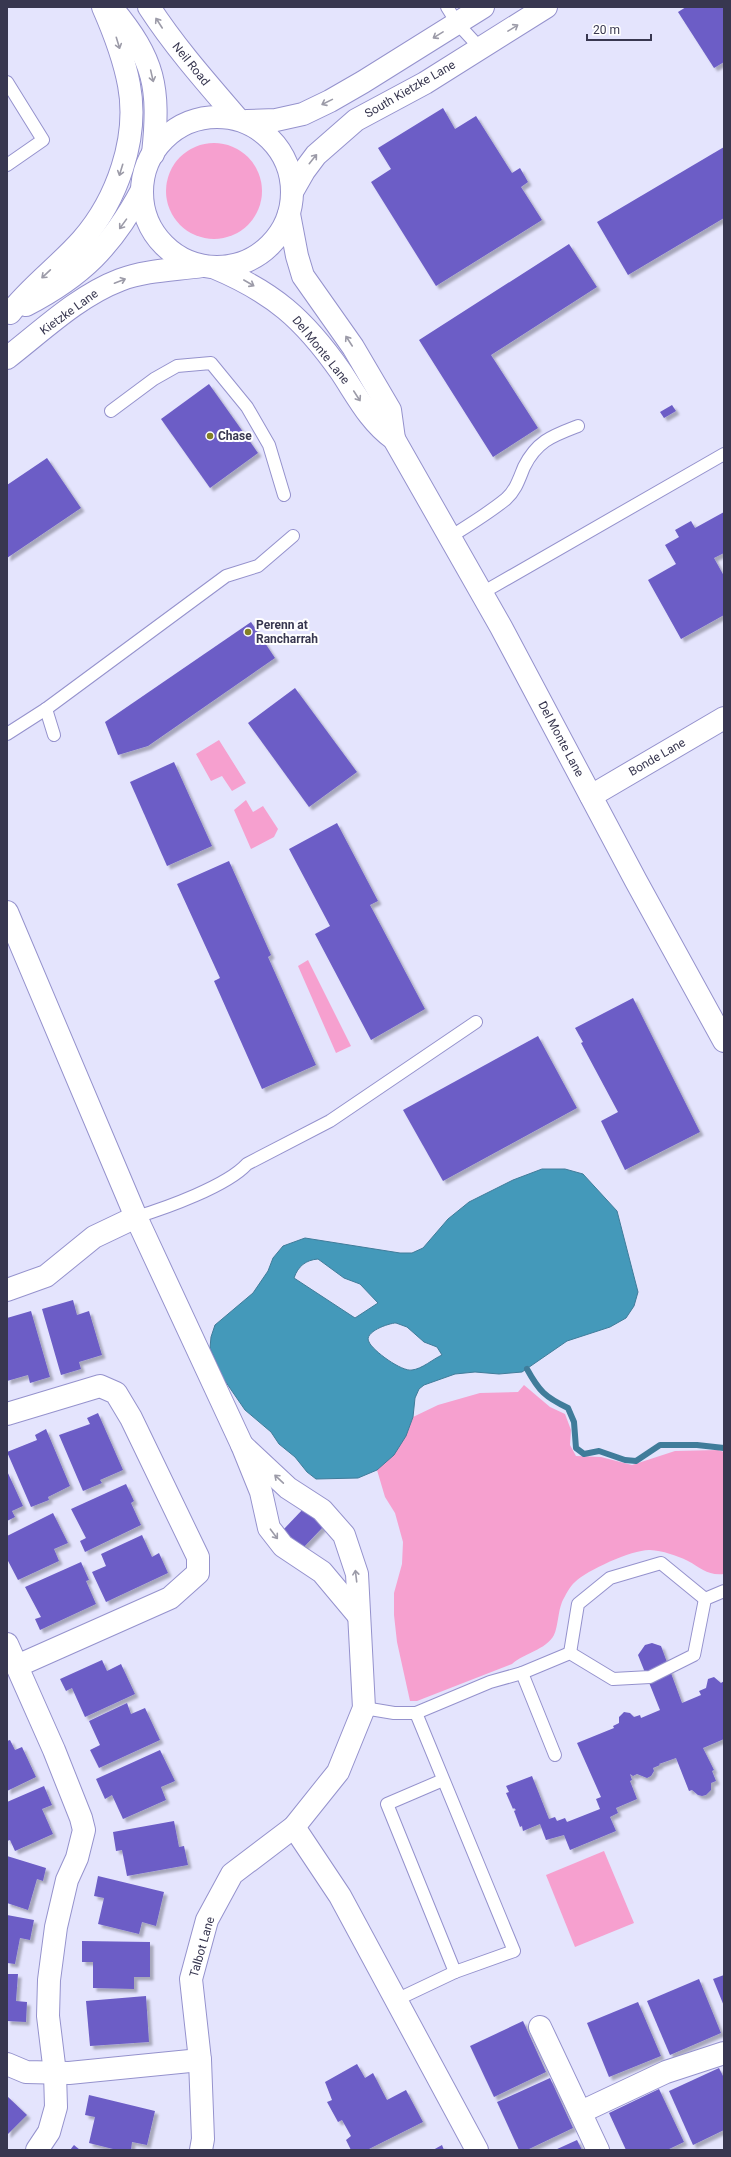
<svg xmlns="http://www.w3.org/2000/svg" width="731" height="2157" font-family="Roboto,sans-serif">
	<defs>
		<filter id="shadow"><feDropShadow dx="3.5" dy="3.5" stdDeviation="1" flood-color="#0004"/></filter>
	</defs>
	<rect width="100%" height="100%" fill="#e4e4fd"/>
	<!-- green -->
	<g fill="#f6a0cf">
		<circle cx="214" cy="191" r="48"/>
		<polygon points="219,740 246,783 232,791 222,776 211,781 196,754"/>
		<polygon points="246,800 253,812 263,806 278,829 274,837 251,849 234,810"/>
		<polygon points="308,960 351,1046 336,1053 298,966"/>
		<path d="M524,1385l26,22 15,7 6,16 -1,15 6,11 25,1 31,8 43,-14 43,-1 6,2v122c-16,2 -23,-6 -36,-13 -12,-6 -25,-10 -38,-11 -16,-1 -63,20 -75,32 -5,4 -10,14 -13,20 -4,10 -4,24 -8,33 -8,15 -30,18 -42,29l-95,37h-7l-13,-59 -3,-27v-22l8,-29 1,-22 -8,-29 -10,-16 -8,-27c19,-17 27,-29 36,-53l25,-12 42,-12 38,-1z"/>
		<polygon points="604,1851 634,1923 575,1947 546,1875"/>
	</g>
	<!-- water -->
	<path fill="#4499ba" stroke="#407c9a" fill-rule="evenodd" d="M542,1169h23l18,5 34,37 21,81 -4,14 -8,12 -16,9 -43,14 -45,31 -23,2 -24,-2 -20,2 -31,11 -5,4 -4,9 -2,19 -7,19 -12,19 -17,15 -19,8 -42,1 -9,-7 -12,-15 -16,-13 -8,-12 -26,-22 -22,-32 -13,-30 1,-11 4,-12 38,-32 15,-22 5,-13 10,-12 22,-8 95,15h12l11,-5 25,-29 21,-17 44,-22zM318,1259l26,19 16,6 18,19 -23,15 -61,-40c4,-12 12,-18 24,-19zM396,1323l11,4 17,15 13,5 5,8c-9,4 -20,14 -30,15 -10,2 -39,-19 -43,-28 -6,-10 20,-19 27,-19z"/>
	<g fill="none" stroke-linecap="round" stroke-linejoin="round">
		<!-- stream -->
		<path stroke="#407c9a" stroke-width="6" d="M527,1369c12,22 18,28 41,39l6,14 2,26 8,6 15,-3 26,9 11,1 24,-16h37l27,3"/>
	</g>
	<!-- building -->
	<g fill="#6c5dc6" filter="url(#shadow)">
		<polygon points="686,7 724,7 724,62 714,68 678,12"/>
		<polygon points="443,108 455,129 476,116 512,173 520,168 528,182 521,187 542,220 436,286 371,182 391,169 378,148"/>
		<polygon points="724,147 724,218 628,275 597,222"/>
		<polygon points="569,244 597,287 491,355 538,428 493,457 419,340"/>
		<polygon points="209,384 258,453 210,488 161,419"/>
		<polygon points="672,405 676,411 664,418 660,412"/>
		<polygon points="47,458 81,508 7,558 7,485"/>
		<polygon points="724,512 724,553 714,558 724,576 724,615 681,639 648,580 676,564 665,545 679,537 675,530 691,521 695,528"/>
		<polygon points="251,622 275,658 148,746 118,755 105,722"/>
		<polygon points="295,688 357,772 309,807 248,723"/>
		<polygon points="174,762 212,846 167,866 130,782"/>
		<polygon points="337,823 378,901 370,905 425,1009 371,1040 315,934 330,926 289,849"/>
		<polygon points="229,861 271,955 268,957 316,1065 262,1089 214,981 220,978 177,884"/>
		<polygon points="633,998 700,1132 625,1170 601,1121 618,1112 581,1043 583,1042 575,1028"/>
		<polygon points="538,1036 577,1108 443,1181 403,1110"/>
		<polygon points="73,1300 77,1315 89,1311 102,1355 79,1362 81,1369 61,1375 42,1309"/>
		<polygon points="31,1311 50,1377 30,1383 28,1375 7,1381 7,1318"/>
		<polygon points="98,1413 123,1470 100,1480 102,1483 83,1491 59,1435 90,1424 87,1418"/>
		<polygon points="46,1429 70,1486 48,1497 49,1500 31,1507 7,1452 37,1440 35,1435"/>
		<polygon points="7,1471 23,1506 12,1511 15,1517 7,1521"/>
		<polygon points="126,1484 134,1501 131,1503 141,1525 85,1552 80,1541 86,1538 71,1509"/>
		<polygon points="304,1508 324,1526 303,1548 283,1530"/>
		<polygon points="53,1513 68,1543 54,1549 59,1561 18,1580 7,1559 7,1536"/>
		<polygon points="142,1535 152,1557 159,1553 168,1573 106,1602 92,1572 106,1566 101,1554"/>
		<polygon points="81,1562 89,1580 86,1581 96,1604 40,1630 35,1619 41,1617 25,1587"/>
		<polygon points="652,1643 661,1646 682,1703 701,1695 699,1691 706,1688 708,1679 714,1677 721,1683 724,1681 724,1739 703,1748 714,1770 712,1771 716,1781 711,1783 711,1790 706,1795 702,1796 698,1795 692,1790 689,1791 676,1758 659,1764 660,1765 653,1768 654,1771 651,1776 647,1778 637,1774 633,1776 630,1774 632,1780 630,1781 637,1799 616,1808 618,1813 610,1817 616,1831 570,1850 564,1835 546,1840 540,1824 523,1831 522,1826 520,1827 514,1811 516,1810 514,1808 513,1809 506,1793 509,1792 506,1786 532,1776 549,1819 555,1817 557,1821 565,1818 567,1822 600,1809 596,1799 601,1797 577,1743 614,1728 613,1726 619,1723 619,1717 624,1712 630,1713 634,1717 640,1715 641,1718 660,1710 638,1655 645,1645"/>
		<polygon points="102,1660 107,1671 121,1664 135,1694 85,1717 72,1688 66,1691 60,1679"/>
		<polygon points="127,1703 131,1714 145,1708 160,1740 99,1768 90,1750 100,1745 89,1721"/>
		<polygon points="10,1740 15,1750 22,1747 36,1777 7,1791 7,1741"/>
		<polygon points="160,1750 175,1781 161,1787 166,1800 123,1819 112,1795 105,1799 96,1779"/>
		<polygon points="44,1786 52,1805 42,1809 53,1834 15,1851 10,1840 7,1841 7,1802"/>
		<polygon points="174,1821 179,1847 184,1846 188,1865 127,1876 122,1850 116,1851 113,1832"/>
		<polygon points="7,1856 46,1868 43,1881 37,1879 28,1910 7,1903"/>
		<polygon points="98,1876 164,1892 156,1926 142,1922 139,1934 98,1924 104,1898 94,1896"/>
		<polygon points="7,1915 34,1920 30,1940 20,1938 15,1964 7,1963"/>
		<polygon points="82,1941 150,1942 150,1977 134,1977 134,1989 93,1988 93,1962 82,1962"/>
		<polygon points="7,1974 18,1974 16,2001 27,2002 26,2022 7,2021"/>
		<polygon points="724,1975 724,2006 713,1979"/>
		<polygon points="699,1979 721,2033 670,2055 647,2001"/>
		<polygon points="146,1996 149,2042 90,2046 86,2001"/>
		<polygon points="638,2002 661,2056 609,2077 587,2023"/>
		<polygon points="523,2021 546,2072 494,2097 470,2046"/>
		<polygon points="357,2064 365,2078 373,2073 387,2100 406,2090 423,2122 367,2150 351,2150 346,2140 351,2136 342,2120 338,2122 327,2102 332,2100 325,2082"/>
		<polygon points="719,2068 724,2078 724,2130 693,2145 669,2091"/>
		<polygon points="550,2078 573,2128 527,2150 519,2150 497,2102"/>
		<polygon points="659,2089 684,2142 667,2150 626,2150 609,2113"/>
		<polygon points="89,2095 155,2111 147,2145 132,2142 131,2150 117,2150 89,2143 95,2117 85,2115"/>
		<polygon points="7,2096 27,2115 7,2135"/>
		<polygon points="577,2140 582,2150 555,2150"/>
		<polygon points="74,2145 80,2150 70,2150"/>
		<polygon points="442,2145 444,2150 433,2150"/>
	</g>
	<g fill="none" stroke-linecap="round" stroke-linejoin="round">
		<!-- lane casing -->
		<g stroke="#9592cd" stroke-width="14">
			<g id="lane">
				<polyline points="447,7 457,23 480,48"/>
				<polyline points="7,82 43,140 7,165"/>
				<polyline points="111,411 154,379 177,366 211,363 247,407 269,445 284,495"/>
				<path d="M450,537c19,-12 39,-24 56,-38 10,-9 13,-20 18,-32 13,-26 28,-31 54,-41"/>
				<polyline points="482,593 724,454"/>
				<polyline points="46,709 54,735"/>
				<polyline points="7,734 46,709 226,576 258,566 293,536"/>
				<path d="M136,1217c30,-9 91,-31 111,-53l83,-43 146,-99"/>
				<polyline points="570,1653 578,1604 610,1578 661,1563 705,1599"/>
				<polyline points="522,1673 555,1755"/>
				<polyline points="364,1708 394,1713 416,1713 490,1682 522,1673 570,1653 613,1679 650,1677 694,1655 705,1599 724,1591"/>
				<polyline points="416,1713 514,1951 455,1972 387,1804 443,1780"/>
				<polyline points="396,2000 455,1972"/>
			</g>
		</g>
		<!-- street casing -->
		<g stroke="#9592cd" stroke-width="24">
			<g id="street">
				<polyline points="247,121 276,120 303,114 330,101 363,82 483,7"/>
				<polyline points="292,192 304,171 316,155 356,120 425,83 546,7"/>
				<polyline points="591,796 724,718"/>
				<polyline points="7,912 136,1217 242,1445 261,1492 269,1528 283,1546 322,1572 358,1615"/>
				<polyline points="7,1290 46,1276 94,1237 136,1217"/>
				<polyline points="7,1414 100,1386 116,1393 131,1418 198,1557 198,1573 170,1598 17,1666"/>
				<polyline points="7,1644 54,1750 81,1818 84,1830 77,1858 67,1880 56,1927 49,1980 48,2016 55,2073 56,2107 49,2132 37,2150"/>
				<polyline points="294,1827 340,1896 477,2150"/>
				<polyline points="540,2027 598,2150"/>
				<polyline points="7,2064 26,2072 69,2073 200,2060"/>
				<polyline points="581,2112 666,2072 724,2053"/>
				<polyline points="201,2150 203,2139 200,2060 191,1979 207,1920 232,1874 294,1827 338,1772 364,1708 357,1574 344,1535 322,1510 288,1488 242,1445"/>
			</g>
		</g>
		<!-- secondary casing -->
		<g stroke="#9592cd" stroke-width="24">
			<g id="secondary">
				<path d="M149,7c26,40 57,75 88,111"/>
				<path d="M112,8c43,52 48,79 41,146"/>
				<circle cx="217" cy="192" r="75"/>
				<polyline points="289,214 297,256 303,276 353,347 390,410 394,439"/>
				<path d="M213,267c60,25 91,52 128,105 16,24 29,50 53,67l107,188 135,254 88,160"/>
				<path d="M26,305c56,-29 86,-59 116,-115"/>
				<path d="M10,313c21,-27 49,-47 72,-73 35,-40 57,-102 47,-155 -5,-27 -15,-53 -26,-78"/>
				<path d="M7,358c35,-27 71,-62 113,-78 26,-10 55,-10 82,-14"/>
			</g>
		</g>
		<!-- lane -->
		<use href="#lane" stroke="#fff" stroke-width="12"/>
		<!-- street -->
		<use href="#street" stroke="#fff" stroke-width="22"/>
		<!-- secondary -->
		<use href="#secondary" stroke="#fff" stroke-width="22"/>
	</g>
	<!-- one-way arrows -->
	<defs><path id="oneway-shaft" d="M-6 0H5M1.5-3L5.5 0L1.5 3" fill="none" stroke-width="1.6" stroke-linecap="round" stroke-linejoin="round"/></defs>
	<g stroke="#9c9ba8">
		<use href="#oneway-shaft" transform="translate(159 23) rotate(-123)"/>
		<use href="#oneway-shaft" transform="translate(513 28) rotate(-32)"/>
		<use href="#oneway-shaft" transform="translate(438 35) rotate(148)"/>
		<use href="#oneway-shaft" transform="translate(118 43) rotate(73)"/>
		<use href="#oneway-shaft" transform="translate(152 76) rotate(77)"/>
		<use href="#oneway-shaft" transform="translate(327 102) rotate(154)"/>
		<use href="#oneway-shaft" transform="translate(313 159) rotate(-51)"/>
		<use href="#oneway-shaft" transform="translate(121 170) rotate(107)"/>
		<use href="#oneway-shaft" transform="translate(123 224) rotate(126)"/>
		<use href="#oneway-shaft" transform="translate(46 274) rotate(137)"/>
		<use href="#oneway-shaft" transform="translate(120 281) rotate(-21)"/>
		<use href="#oneway-shaft" transform="translate(249 283) rotate(30)"/>
		<use href="#oneway-shaft" transform="translate(349 341) rotate(-123)"/>
		<use href="#oneway-shaft" transform="translate(357 396) rotate(57)"/>
		<use href="#oneway-shaft" transform="translate(279 1479) rotate(-137)"/>
		<use href="#oneway-shaft" transform="translate(274 1534) rotate(53)"/>
		<use href="#oneway-shaft" transform="translate(356 1576) rotate(-97)"/>
	</g>
	<!-- markers -->
	<g fill="#837f26" stroke="#fff" stroke-width="1.5">
		<circle cx="210" cy="436" r="4"/>
		<circle cx="248" cy="632" r="4"/>
	</g>
	<g text-anchor="middle" dominant-baseline="central" stroke-width="4" stroke-linejoin="round" paint-order="stroke">
		<!-- street labels -->
		<g font-size="12" fill="#383750" stroke="#fff">
			<text transform="translate(191 64) rotate(51)">Neil Road</text>
			<text transform="translate(410 89) rotate(-30)">South Kietzke Lane</text>
			<text transform="translate(69 312) rotate(-36)">Kietzke Lane</text>
			<text transform="translate(321 350) rotate(51)">Del Monte Lane</text>
			<text transform="translate(561 739) rotate(62)">Del Monte Lane</text>
			<text transform="translate(657 757) rotate(-30)">Bonde Lane</text>
			<text transform="translate(202 1947) rotate(-74)">Talbot Lane</text>
		</g>
		<!-- poi labels -->
		<g font-size="12" font-weight="bold" fill="#383750" stroke="#fff" text-anchor="start">
			<text x="218" y="436">Chase</text>
			<text x="256" y="625">Perenn at<tspan x="256" dy="14">Rancharrah</tspan></text>
		</g>
	</g>
	<!-- border -->
	<rect width="731" height="2157" fill="none" stroke="#383750" stroke-width="16"/>
	<!-- scale -->
	<path d="M587 34v6h64v-6" fill="none" stroke="#383750" stroke-width="2"/>
	<text x="593" y="34" font-size="12" fill="#383750" stroke="#ffffff" stroke-width="3" paint-order="stroke">20 m</text>
</svg>
